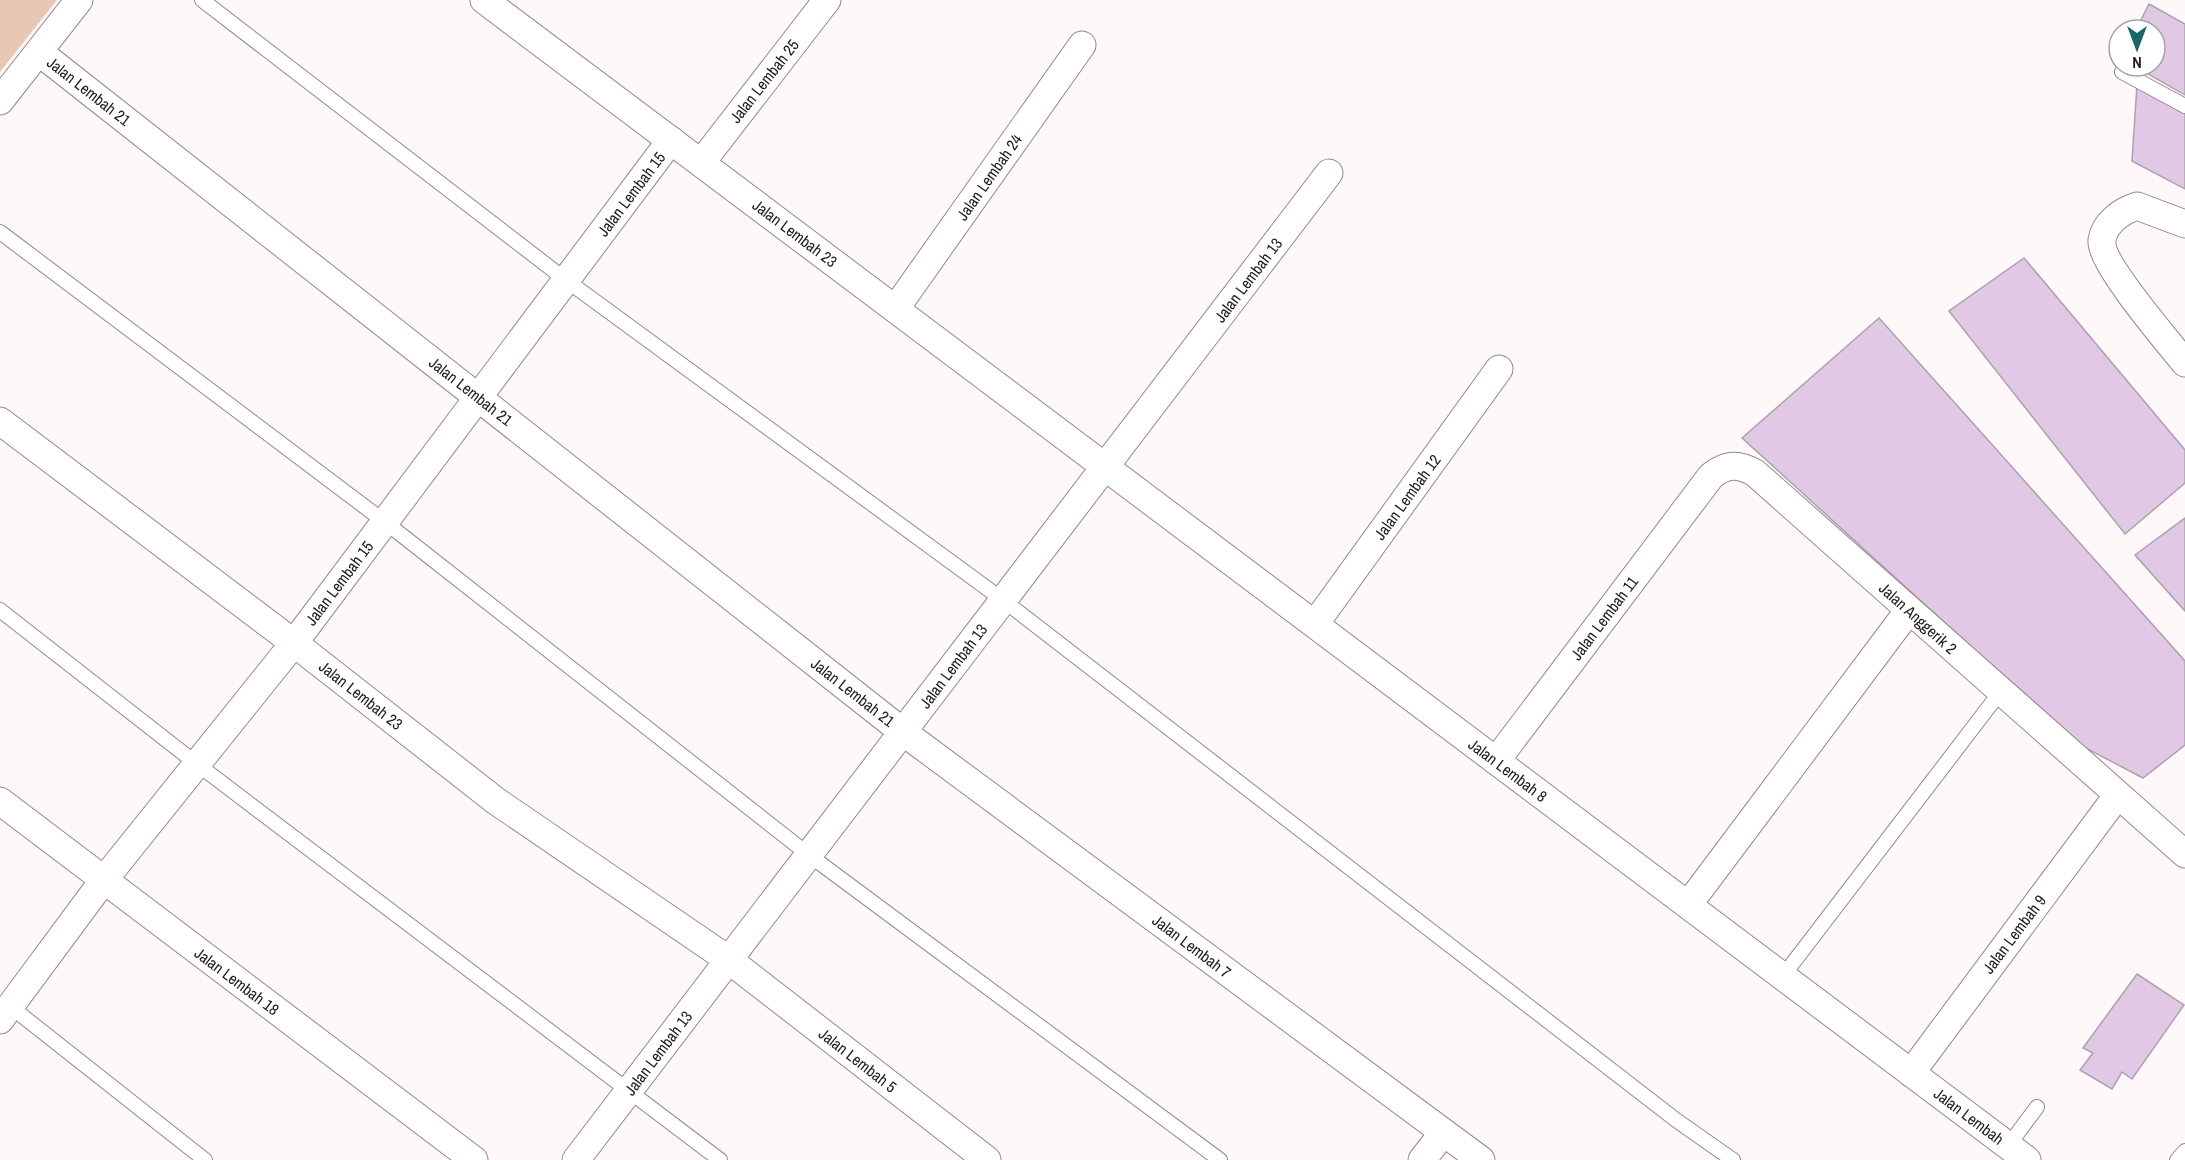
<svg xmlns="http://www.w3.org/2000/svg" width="2185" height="1160" font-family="'Archivo Narrow',sans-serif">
	<rect width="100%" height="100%" fill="#fef8fa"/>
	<!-- green -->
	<polygon fill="#e8c7b4" points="0,0 57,0 0,72"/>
	<!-- building -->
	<g fill="#e1c8e5" stroke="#aca2ad" stroke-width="1.5">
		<polygon points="2149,4 2185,24 2185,95 2134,66 2155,66 2155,30 2136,30"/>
		<polygon points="2137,85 2185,112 2185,189 2132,161"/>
		<polygon points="2024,258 2185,450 2185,483 2125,534 1949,311"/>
		<polygon points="1879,318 2185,661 2185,745 2143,778 2078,744 1742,438"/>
		<polygon points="2185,518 2185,611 2135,555"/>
		<polygon points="2137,974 2184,1005 2132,1079 2122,1072 2112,1089 2080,1070 2093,1053 2083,1048"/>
	</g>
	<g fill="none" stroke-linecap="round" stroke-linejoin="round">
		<!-- lane casing -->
		<g stroke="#96878d" stroke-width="16">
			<g id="lane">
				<polyline points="202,0 566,280 1003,600 1676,1120 1733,1160"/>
				<polyline points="2122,72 2185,106"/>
				<polyline points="0,232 385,522 809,855 1220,1160"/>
				<polyline points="0,610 197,764 720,1160"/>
				<polyline points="1783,976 2001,691"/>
				<polyline points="6,1003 205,1160"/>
				<polyline points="2008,1146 2037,1107"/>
				<polyline points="2177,1160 2185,1151"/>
			</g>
		</g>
		<!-- street casing -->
		<g stroke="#96878d" stroke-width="29">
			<g id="street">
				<polyline points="484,0 2027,1160"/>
				<polyline points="39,52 903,732 1481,1160"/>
				<polyline points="0,101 79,0"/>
				<polyline points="701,163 827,0"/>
				<path d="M2185,224l-48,-18c-15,5 -32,16 -35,34 -3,22 67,103 83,123"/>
				<polyline points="896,308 1082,45"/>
				<polyline points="0,421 294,643 496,801 729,960 987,1160"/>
				<polyline points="1315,624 1499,369"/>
				<path d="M1496,761l215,-285c15,-12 27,-13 44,-3l430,381"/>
				<polyline points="0,801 474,1160"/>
				<polyline points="1688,905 1909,610"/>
				<polyline points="0,1020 103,881 294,643 671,140"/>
				<polyline points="1911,1073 2117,796"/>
				<polyline points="576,1160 1329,173"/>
				<polyline points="1422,1160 1443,1133"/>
			</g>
		</g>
		<!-- lane -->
		<use href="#lane" stroke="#fff" stroke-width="14"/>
		<!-- street -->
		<use href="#street" stroke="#fff" stroke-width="27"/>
	</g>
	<g text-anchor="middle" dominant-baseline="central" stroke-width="6" stroke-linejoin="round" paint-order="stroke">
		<!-- street labels -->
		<g font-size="16" fill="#201b1d" stroke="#fff">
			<text transform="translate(764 81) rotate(-52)">Jalan Lembah 25</text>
			<text transform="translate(89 91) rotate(38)">Jalan Lembah 21</text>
			<text transform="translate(989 177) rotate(-55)">Jalan Lembah 24</text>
			<text transform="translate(631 194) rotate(-53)">Jalan Lembah 15</text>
			<text transform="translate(795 233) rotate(37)">Jalan Lembah 23</text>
			<text transform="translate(1248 280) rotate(-53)">Jalan Lembah 13</text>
			<text transform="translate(471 391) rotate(38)">Jalan Lembah 21</text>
			<text transform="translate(1407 497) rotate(-54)">Jalan Lembah 12</text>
			<text transform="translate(339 583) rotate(-53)">Jalan Lembah 15</text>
			<text transform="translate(1604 618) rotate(-53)">Jalan Lembah 11</text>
			<text transform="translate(1918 618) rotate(42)">Jalan Anggerik 2</text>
			<text transform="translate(953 666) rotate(-53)">Jalan Lembah 13</text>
			<text transform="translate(853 692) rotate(38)">Jalan Lembah 21</text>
			<text transform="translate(361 695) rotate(38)">Jalan Lembah 23</text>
			<text transform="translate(1508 770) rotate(37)">Jalan Lembah 8</text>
			<text transform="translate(2014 934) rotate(-53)">Jalan Lembah 9</text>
			<text transform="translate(1192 946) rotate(37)">Jalan Lembah 7</text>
			<text transform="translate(237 981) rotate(37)">Jalan Lembah 18</text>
			<text transform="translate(658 1053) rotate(-53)">Jalan Lembah 13</text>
			<text transform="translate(858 1060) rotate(38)">Jalan Lembah 5</text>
			<text transform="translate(1969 1116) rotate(37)">Jalan Lembah</text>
		</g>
	</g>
	<!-- north arrow -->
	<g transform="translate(2137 48) rotate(180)"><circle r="28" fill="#ffffff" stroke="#a6a4a5" stroke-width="1.5"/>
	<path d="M0-4.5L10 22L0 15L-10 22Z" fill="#17666a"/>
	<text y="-9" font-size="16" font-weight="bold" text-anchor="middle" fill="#201b1d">N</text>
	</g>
</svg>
